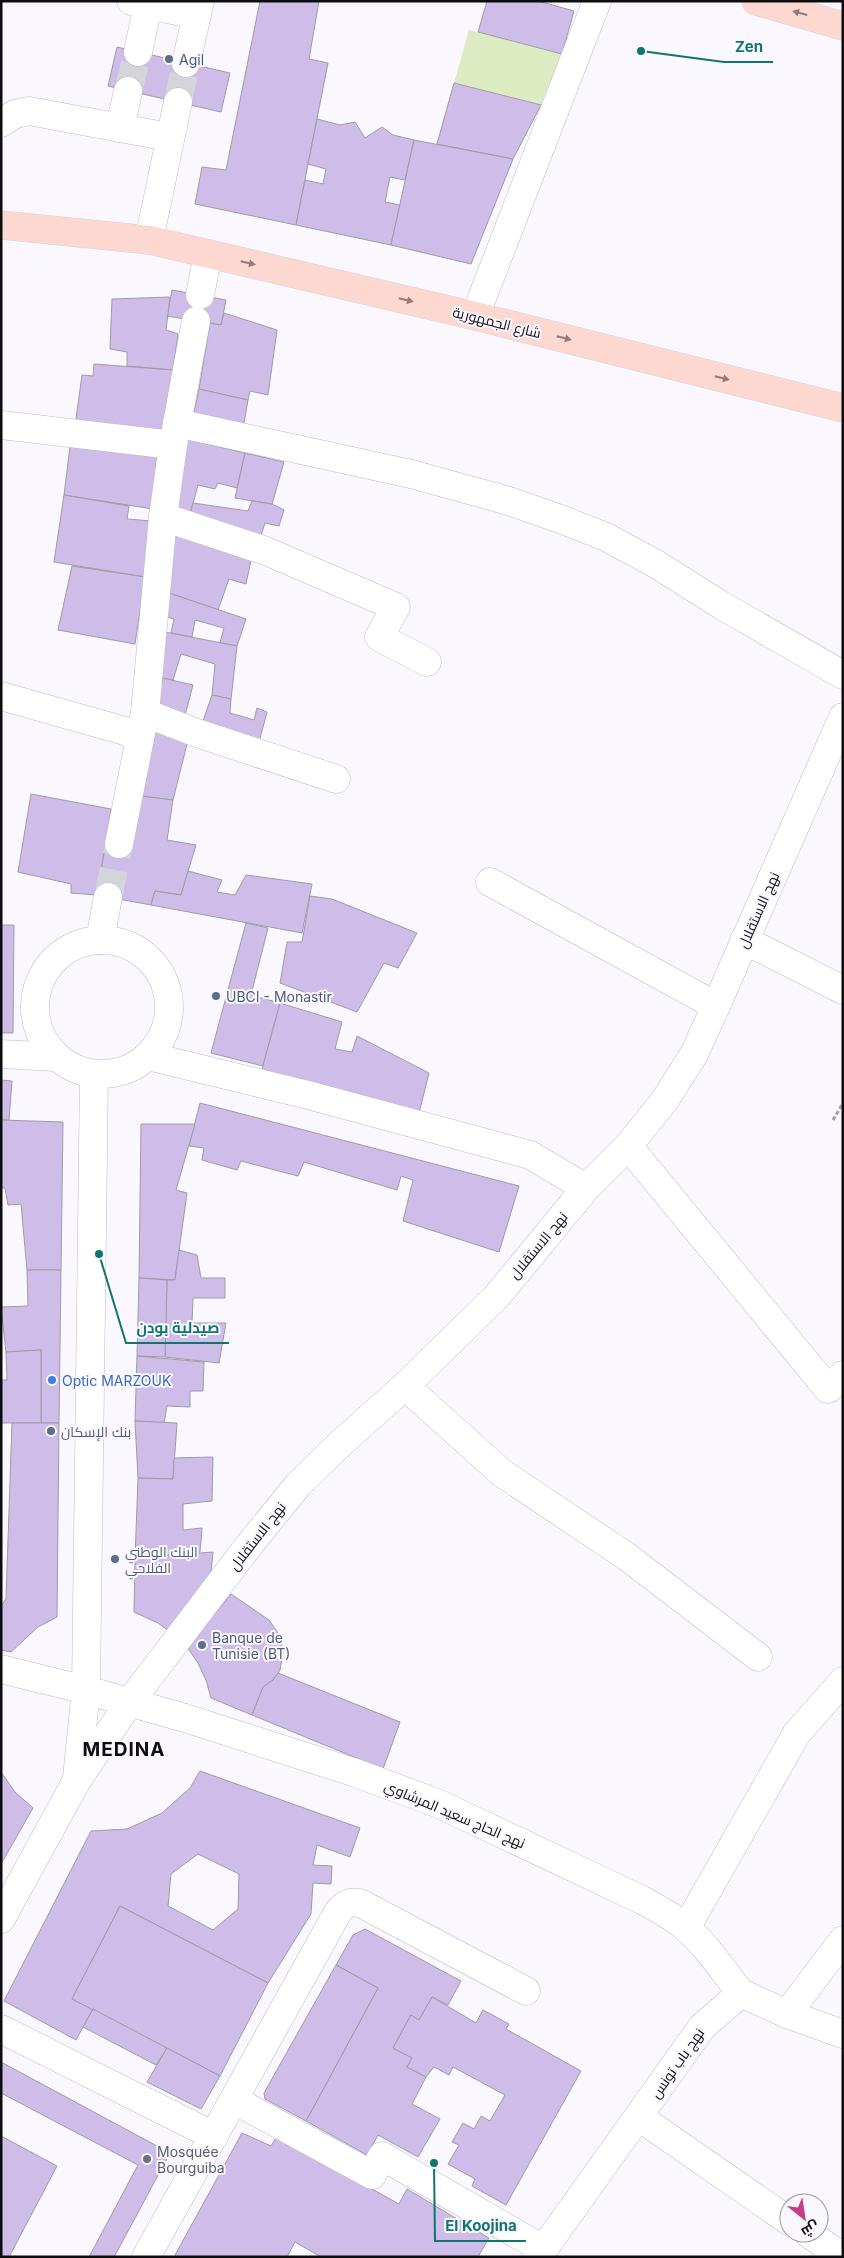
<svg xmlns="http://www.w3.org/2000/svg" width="844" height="2258" font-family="Inter,Cairo,sans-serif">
	<rect width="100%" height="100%" fill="#faf7ff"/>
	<!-- green -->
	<polygon fill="#ddebc2" points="469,30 562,54 541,105 454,83"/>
	<!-- building -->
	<g fill="#cebce9" stroke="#9f9ca4" fill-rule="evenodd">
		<polygon points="260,1 319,1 309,59 328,63 296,225 195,204 202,167 226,170"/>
		<polygon points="487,1 538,1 574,11 562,54 478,32"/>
		<polygon points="117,47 230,73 221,112 108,86"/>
		<polygon points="454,83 541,105 513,159 437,144"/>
		<polygon points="317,119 340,125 355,122 365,138 382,127 393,135 414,140 405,180 390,177 385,202 400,205 391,245 296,225 305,180 323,184 326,169 308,164"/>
		<polygon points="414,140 513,159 471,264 391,245"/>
		<polygon points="172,290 226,300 221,325 167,316"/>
		<polygon points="170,297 166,330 178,334 173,370 127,366 127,352 110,349 112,299"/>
		<polygon points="224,313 277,330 268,395 250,391 248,400 199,389 210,323 221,325"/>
		<polygon points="94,364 173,370 160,438 75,426 82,375 93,376"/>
		<polygon points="199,389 248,400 243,429 193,417"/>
		<polygon points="71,439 157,452 153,509 64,495"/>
		<polygon points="186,439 245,453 237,488 218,483 215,489 198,485 189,518 174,513"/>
		<polygon points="245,453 284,462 272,504 235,498"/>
		<polygon points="64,495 129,506 127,519 152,521 145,577 54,562"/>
		<polygon points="252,501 272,504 284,510 279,526 265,523 260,539 189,518 193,503 248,511"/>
		<polygon points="173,532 252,555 246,584 229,579 218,610 166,592"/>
		<polygon points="72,566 145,577 135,644 58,630"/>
		<polygon points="166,592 246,619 237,646 220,643 224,628 195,620 192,637 171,633 174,619 162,616"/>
		<polygon points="160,631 237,646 231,699 212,695 215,664 181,654 173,680 156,677"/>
		<polygon points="163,678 193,685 184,719 154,712"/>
		<polygon points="212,695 231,699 230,713 254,720 257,708 267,712 258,746 201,727"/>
		<polygon points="150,730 188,740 173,800 140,796"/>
		<polygon points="31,794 111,809 97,895 71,893 71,884 18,872"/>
		<polygon points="140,796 173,800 167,840 196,845 181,895 155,891 151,905 97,895 106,842"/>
		<polygon points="188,871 222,880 217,892 235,895 246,875 312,884 302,933 151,905 155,891 181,895"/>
		<polygon points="310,896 332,899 417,933 398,968 384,963 357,1012 280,983 287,942 302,942"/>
		<polygon points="246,923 268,928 251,995 280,1003 263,1066 211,1053"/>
		<polygon points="1,925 14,925 13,1033 1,1033"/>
		<polygon points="280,1003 342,1022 335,1049 352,1052 357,1036 429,1073 419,1113 261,1073"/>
		<polygon points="1,1080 12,1081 9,1120 1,1120"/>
		<polygon points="200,1103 519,1186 499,1252 403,1221 413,1180 401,1176 397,1190 304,1162 298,1176 241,1161 237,1170 202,1160 204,1148 189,1146"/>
		<polygon points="1,1120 63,1122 61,1270 27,1270 21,1204 8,1205 5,1188 1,1188"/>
		<polygon points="141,1124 195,1124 176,1190 187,1193 175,1280 139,1278"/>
		<polygon points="179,1250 197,1255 201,1278 225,1278 225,1298 193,1298 192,1323 226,1323 219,1363 165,1357 167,1280 175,1280"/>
		<polygon points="27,1270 61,1270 59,1423 41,1423 41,1350 6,1352 1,1307 28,1306"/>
		<polygon points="139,1278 167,1280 165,1357 137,1356"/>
		<polygon points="41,1350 41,1423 1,1423 1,1380 7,1380 6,1352"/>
		<polygon points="137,1356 204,1362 203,1391 190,1391 190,1407 167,1406 164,1423 135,1421"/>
		<polygon points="135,1421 177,1423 173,1479 138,1478"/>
		<polygon points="12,1423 59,1423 57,1617 38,1627 11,1652 1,1650 1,1606 6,1599"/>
		<polygon points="213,1457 212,1501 183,1504 183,1530 202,1528 200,1552 135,1558 138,1478 173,1479 174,1458"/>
		<polygon points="213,1552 210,1582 173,1634 158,1623 134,1612 135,1558"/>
		<polygon points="231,1594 269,1620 280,1636 283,1653 280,1670 273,1680 263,1687 252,1715 211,1698 206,1680 198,1663 187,1647"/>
		<polygon points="278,1673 400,1722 383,1769 252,1715 263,1687 273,1680"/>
		<path d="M200,1771l160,57 -10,29 -33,-12 -4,20 19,1 -1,18 -18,-1 -2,31 -43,69 -148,-77 -48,93 21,10 -17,31 -72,-39 87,-170 36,-2 35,-16 28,-25zM198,1854l41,20 -1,35 -25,21 -45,-24 3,-32z"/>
		<polygon points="1,1772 15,1792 33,1808 1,1864"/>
		<polygon points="120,1906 268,1983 220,2076 72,1999"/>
		<polygon points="365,1929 461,1981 448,2005 432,1997 419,2020 411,2015 393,2048 412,2058 407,2067 426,2077 412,2104 440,2119 418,2157 378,2135 367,2155 306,2121 378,1988 336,1965 353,1935"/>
		<polygon points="336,1965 378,1988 306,2121 265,2099 264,2093"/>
		<polygon points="432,1997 476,2023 483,2010 509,2024 506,2029 581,2071 506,2205 472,2186 475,2179 448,2164 459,2145 452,2142 463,2123 474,2129 481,2116 490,2121 505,2095 453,2067 449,2075 434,2067 426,2077 407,2067 412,2058 393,2048 411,2015 419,2020"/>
		<polygon points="93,2009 167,2048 156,2065 83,2027"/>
		<polygon points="167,2048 220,2076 201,2109 147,2082"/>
		<polygon points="1,2062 170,2153 114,2257 89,2257 138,2165 1,2093"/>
		<polygon points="242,2133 271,2146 277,2136 399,2204 407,2189 489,2238 478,2257 321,2257 295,2242 287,2257 174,2257"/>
		<polygon points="1,2136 57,2166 9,2257 1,2257"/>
	</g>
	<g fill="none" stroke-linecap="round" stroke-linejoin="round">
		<!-- minor-tunnel -->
		<g stroke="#d6d4db" stroke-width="28" stroke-dasharray="28 14" stroke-linecap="butt">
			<polyline points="128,91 138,52"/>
			<polyline points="178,102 186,63"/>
			<polyline points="108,897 119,844"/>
		</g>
		<!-- minor casing -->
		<g stroke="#bebbc4" stroke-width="29">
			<g id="minor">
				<polyline points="131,1 196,15"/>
				<polyline points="138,52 148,5"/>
				<polyline points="186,63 200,1"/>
				<polyline points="1,123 15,114 29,111 169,137"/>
				<polyline points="120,128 128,91"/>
				<polyline points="149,240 178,102"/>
				<polyline points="200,295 208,254"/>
				<polyline points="475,316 597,1"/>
				<polyline points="177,423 411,474 509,501 563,520 606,537 656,564 721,605 843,675"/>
				<polyline points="1,425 173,445"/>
				<polyline points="163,517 266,551 396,607 379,637 427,662"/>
				<polyline points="1,696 139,735"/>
				<polyline points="145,713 197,733 336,779"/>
				<polyline points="119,844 145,713 163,517 173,445 196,321"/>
				<polyline points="490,882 716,1006"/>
				<circle cx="102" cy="1007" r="67"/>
				<polyline points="100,940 108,897"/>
				<polyline points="744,940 843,990"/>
				<polyline points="1,1054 56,1057"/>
				<polyline points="148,1056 308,1095 530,1155 586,1188"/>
				<polyline points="628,1146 828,1389 843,1375"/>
				<polyline points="405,1386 502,1473 626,1556 758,1657"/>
				<path d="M1,1669l85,21 99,28 168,54 84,31 205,97c15,8 30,16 43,27 22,18 38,44 56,66"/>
				<polyline points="77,1778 86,1690 94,1075"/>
				<polyline points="1,1919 76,1782 129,1703 250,1544 298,1485 341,1443 405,1386 497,1296 586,1188 628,1146 665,1100 694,1054 716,1006 843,717"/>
				<polyline points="686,1928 797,1733 843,1681"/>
				<polyline points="787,2014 843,2034"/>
				<polyline points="1,2029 214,2136"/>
				<polyline points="234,2100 372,2175 382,2156 543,2249"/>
				<polyline points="639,2117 789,2221"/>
				<polyline points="808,2233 843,2257"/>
				<path d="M146,2257l192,-345c7,-9 13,-12 24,-8l164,87"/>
				<polyline points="538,2257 702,2027 741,1993 787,2014 843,1940"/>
			</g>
		</g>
		<!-- major casing -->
		<g stroke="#d3d3d4" stroke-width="29">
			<g id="major">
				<polyline points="756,1 843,26"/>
				<polyline points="1,225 149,240 475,316 843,408"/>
			</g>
		</g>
		<!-- path -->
		<polyline stroke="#a2a0a6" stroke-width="3" stroke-dasharray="4 2.5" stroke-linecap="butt" points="833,1120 843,1103"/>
		<!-- minor -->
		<use href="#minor" stroke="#fff" stroke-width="28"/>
		<!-- major -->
		<use href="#major" stroke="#fdd8d1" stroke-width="28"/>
	</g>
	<!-- one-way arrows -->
	<defs><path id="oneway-solid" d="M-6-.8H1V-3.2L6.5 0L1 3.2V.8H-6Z" transform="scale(1.25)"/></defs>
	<g fill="#917c7a">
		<use href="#oneway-solid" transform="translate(800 13) rotate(-165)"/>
		<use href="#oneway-solid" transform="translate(248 263) rotate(13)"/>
		<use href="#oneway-solid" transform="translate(406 300) rotate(13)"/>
		<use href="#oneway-solid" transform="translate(564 338) rotate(14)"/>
		<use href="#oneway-solid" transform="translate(722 378) rotate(14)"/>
	</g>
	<!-- markers -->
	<g fill="#5c6f8a" stroke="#faf7ff" stroke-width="2">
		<circle cx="169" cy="59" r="5"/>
		<circle cx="216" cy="996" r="5"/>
		<circle cx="51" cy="1431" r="5"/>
		<circle cx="115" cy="1559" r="5"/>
		<circle cx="202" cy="1645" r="5"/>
	</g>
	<circle fill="#3f7fe0" stroke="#faf7ff" stroke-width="2" cx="52" cy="1380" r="5"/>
	<circle fill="#6b7280" stroke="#faf7ff" stroke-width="2" cx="147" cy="2159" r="5"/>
	<g text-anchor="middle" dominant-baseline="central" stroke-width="4" stroke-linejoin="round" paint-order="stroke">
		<!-- service labels -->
		<g font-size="14" fill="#4e5e75" stroke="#faf7ff" text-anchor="start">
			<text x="179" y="59">Agil</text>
			<text x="226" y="996">UBCI - Monastir</text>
			<text x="61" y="1431">بنك الإسكان</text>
			<text x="125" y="1551">البنك الوطني<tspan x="125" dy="16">الفلاحي</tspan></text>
			<text x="212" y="1637">Banque de<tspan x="212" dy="16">Tunisie (BT)</tspan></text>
		</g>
		<!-- street labels -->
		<g font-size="14" fill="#0d0c0f" stroke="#faf7ff">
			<text transform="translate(497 322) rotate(14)">شارع الجمهورية</text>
			<text transform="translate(758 910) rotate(-66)">نهج الاستقلال</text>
			<text transform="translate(538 1245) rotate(-50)">نهج الاستقلال</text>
			<text transform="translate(257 1536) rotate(-52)">نهج الاستقلال</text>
			<text transform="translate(455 1814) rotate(23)">نهج الحاج سعيد المرشاوي</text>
			<text transform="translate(677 2063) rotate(-55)">نهج باب تونس</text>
		</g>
		<!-- shop labels -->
		<g font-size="14" fill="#366cbe" stroke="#faf7ff" text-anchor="start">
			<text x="62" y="1380">Optic MARZOUK</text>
		</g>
		<!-- worship labels -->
		<g font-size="14" fill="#5b616d" stroke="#faf7ff" text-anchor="start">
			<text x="157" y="2151">Mosquée<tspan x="157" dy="16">Bourguiba</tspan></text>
		</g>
		<!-- district labels -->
		<g font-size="19" font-weight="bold" letter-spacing="1" fill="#0d0c0f" stroke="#faf7ff">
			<text x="124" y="1749">MEDINA</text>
		</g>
	</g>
	<!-- callouts -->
	<path fill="none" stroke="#0f766e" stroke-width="2" d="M641 51L724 62H773M99 1254L126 1343H229M434 2163L435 2241H526"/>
	<g fill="#0f766e" stroke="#faf7ff" stroke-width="2">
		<circle cx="641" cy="51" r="5"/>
		<circle cx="99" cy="1254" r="5"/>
		<circle cx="434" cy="2163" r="5"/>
	</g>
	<g font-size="15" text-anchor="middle" font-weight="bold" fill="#0f766e" stroke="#faf7ff" stroke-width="4" stroke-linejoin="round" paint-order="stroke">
		<text x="749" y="52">Zen</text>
		<text x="178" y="1333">صيدلية بودن</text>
		<text x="481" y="2231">El Koojina</text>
	</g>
	<!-- border -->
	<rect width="844" height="2258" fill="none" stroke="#0d0c0f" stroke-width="5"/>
	<!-- north arrow -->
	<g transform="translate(804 2218) rotate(150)"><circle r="24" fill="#faf7ff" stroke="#9b999f"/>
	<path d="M0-4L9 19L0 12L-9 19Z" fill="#c33e82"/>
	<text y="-8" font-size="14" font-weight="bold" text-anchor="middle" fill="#0d0c0f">ش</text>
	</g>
</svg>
